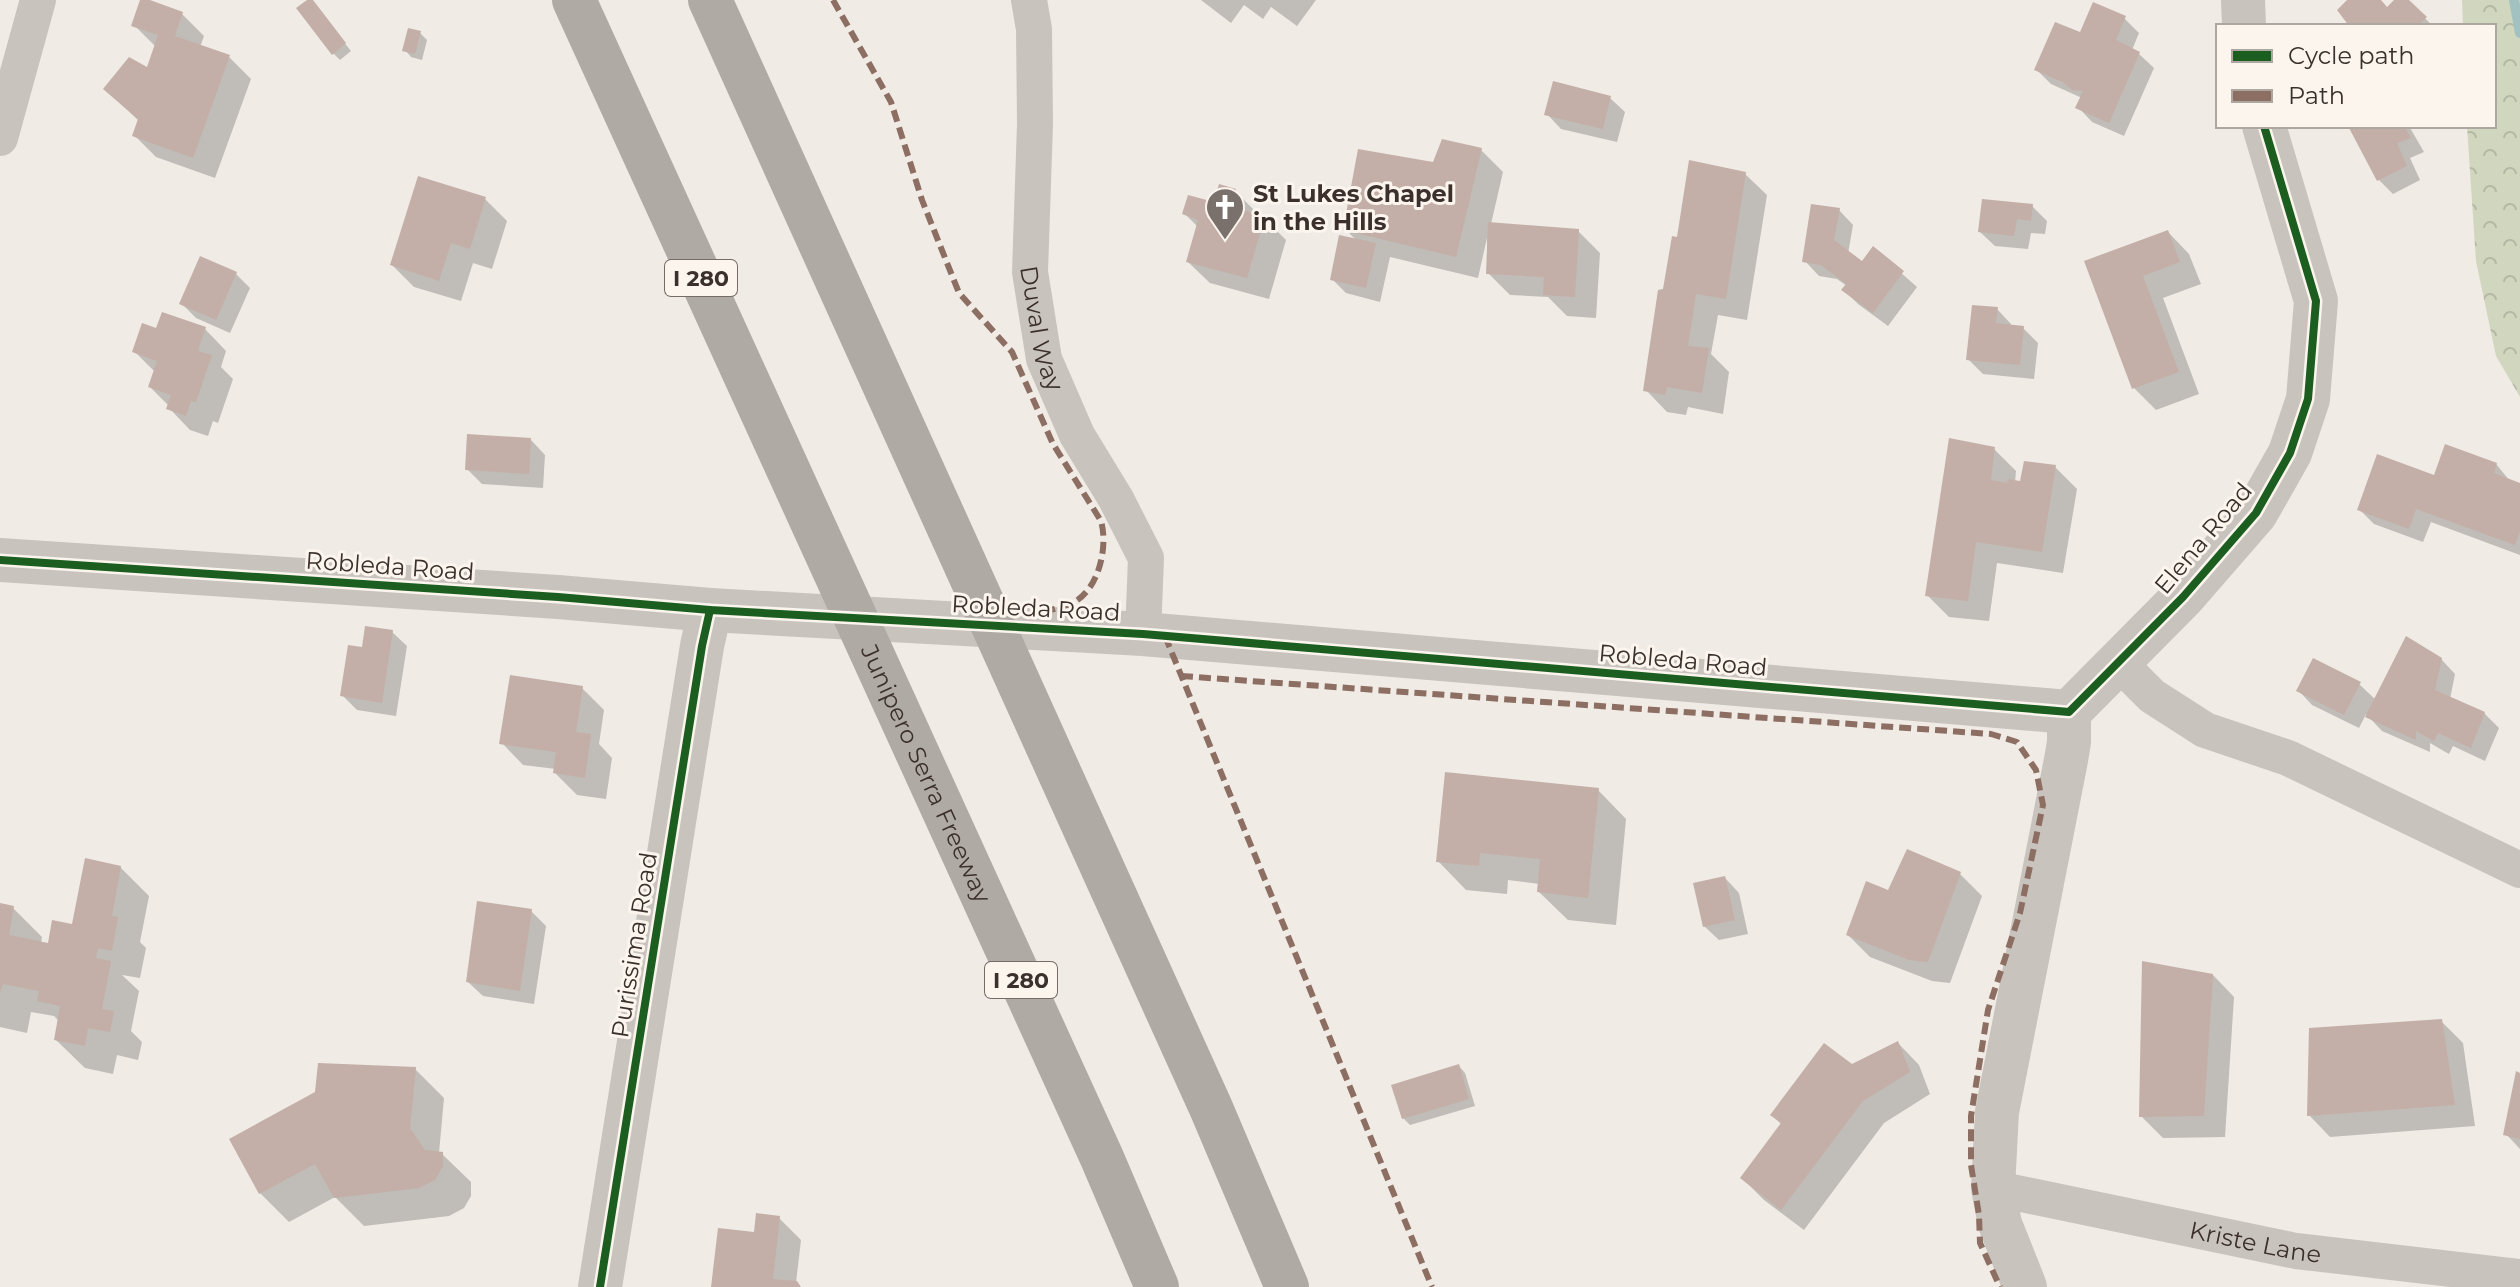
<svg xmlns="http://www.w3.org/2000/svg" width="2520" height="1287" font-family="Montserrat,sans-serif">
	<defs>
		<pattern id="forest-crowns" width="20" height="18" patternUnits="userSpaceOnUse" patternTransform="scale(2)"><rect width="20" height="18" fill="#d1d6bf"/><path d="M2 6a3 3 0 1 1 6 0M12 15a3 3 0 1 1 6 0" fill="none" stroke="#b4b8a4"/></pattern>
	</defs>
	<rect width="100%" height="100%" fill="#f0ebe5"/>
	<!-- forest -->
	<polygon fill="url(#forest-crowns)" points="2462,0 2520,0 2520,397 2496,356 2476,261 2467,126 2494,126 2494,26 2463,26"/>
	<!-- shadow -->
	<g fill="#0003">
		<polygon points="142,0 182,14 204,36 200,47 229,57 251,79 215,178 156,157 134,135 139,121 105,89 148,70 156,47 134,25"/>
		<polygon points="310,0 351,51 340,60 333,53"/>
		<polygon points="1201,0 1316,0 1297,26 1271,7 1263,19 1244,5 1231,23"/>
		<polygon points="2349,0 2380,0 2388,9 2397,0 2406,0 2433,26 2351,26"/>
		<polygon points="2124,18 2139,33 2132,50 2139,54 2154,68 2124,136 2092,122 2078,107 2082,98 2051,84 2037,70 2081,35"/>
		<polygon points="420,33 427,40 422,60 411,57 405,50"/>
		<polygon points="1610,98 1625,112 1617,142 1561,129 1547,114"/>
		<polygon points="2350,126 2409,126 2424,152 2410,158 2420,180 2393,194 2379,180"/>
		<polygon points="1481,150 1503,172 1491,224 1578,231 1600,253 1596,318 1567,316 1548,297 1510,295 1488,273 1487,238 1478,278 1390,257 1380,302 1346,293 1332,279 1357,241 1345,229 1434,164"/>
		<polygon points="1745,174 1767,195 1747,320 1718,315 1711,354 1729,372 1723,414 1688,407 1686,415 1667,412 1646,390 1665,291 1678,239"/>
		<polygon points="1235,191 1257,213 1256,216 1264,218 1286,240 1269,299 1210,283 1188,262 1198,227 1184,213 1216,204"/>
		<polygon points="485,199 507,221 492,269 473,263 461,301 414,287 392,265"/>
		<polygon points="2032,206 2047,221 2045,234 2031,233 2028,249 1995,246 1980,232"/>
		<polygon points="1839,210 1853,225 1848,254 1862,264 1874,249 1917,287 1888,326 1858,304 1844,290 1847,286 1837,279 1819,276 1805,261"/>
		<polygon points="2168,232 2189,254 2201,284 2163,298 2199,394 2156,410 2134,388 2087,262"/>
		<polygon points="236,274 250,288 230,333 196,318 181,303"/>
		<polygon points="1997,309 2011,324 2011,327 2023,328 2038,343 2034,379 1983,374 1968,359"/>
		<polygon points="205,329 226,351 221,367 233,379 218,423 213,421 208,436 190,430 169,408 169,406 150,387 155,372 135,352 157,331"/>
		<polygon points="531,440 545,455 543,488 482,484 467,469"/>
		<polygon points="1994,449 2016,471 2015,482 2022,484 2055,467 2077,489 2063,573 1997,563 1989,621 1949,617 1927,595"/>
		<polygon points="2496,464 2510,481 2520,485 2520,555 2431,522 2423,542 2374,524 2359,509 2435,478"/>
		<polygon points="392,632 407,646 396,716 357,710 342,695 363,650"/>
		<polygon points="2441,659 2455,674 2450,699 2484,713 2499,728 2485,761 2453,746 2449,754 2430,743 2430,752 2382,731 2366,714 2359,728 2312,705 2298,690 2359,684 2376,700"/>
		<polygon points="582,688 604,710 599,744 612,758 606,799 577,795 555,773 556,769 523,765 502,743"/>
		<polygon points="1598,790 1626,819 1616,925 1568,920 1539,892 1540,884 1508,880 1507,894 1466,890 1438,861"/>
		<polygon points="120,867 149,896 140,942 146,948 140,978 122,975 139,991 131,1031 142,1042 138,1060 117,1055 113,1074 85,1068 56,1040 59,1021 54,1016 31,1012 27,1033 0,1027 0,905 13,908 42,937 41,943 50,945 74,926"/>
		<polygon points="1960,874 1982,896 1950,983 1932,981 1870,957 1848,935 1889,892"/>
		<polygon points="1725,878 1739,893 1748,934 1719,940 1704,926"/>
		<polygon points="531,911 546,926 534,1004 483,996 468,982"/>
		<polygon points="2213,975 2234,997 2225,1137 2163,1138 2141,1116"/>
		<polygon points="2441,1021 2463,1043 2475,1126 2330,1137 2309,1115"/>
		<polygon points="1898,1043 1919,1065 1930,1094 1884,1123 1804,1230 1764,1200 1742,1178 1782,1125 1772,1115"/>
		<polygon points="1459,1066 1465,1073 1475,1106 1410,1125 1403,1118"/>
		<polygon points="415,1069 444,1098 439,1153 442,1154 471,1182 471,1196 464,1208 449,1216 364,1226 335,1197 289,1222 260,1193"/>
		<polygon points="2520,1075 2520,1149 2506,1134"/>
		<polygon points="779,1218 801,1240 796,1283 800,1287 713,1287 755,1234"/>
	</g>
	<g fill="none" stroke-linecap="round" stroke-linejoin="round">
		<!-- stream -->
		<polyline stroke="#a1c2c1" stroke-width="10" points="2514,0 2520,33"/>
	</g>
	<!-- building -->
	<g fill="#c3afa7">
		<polygon points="140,0 150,0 183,12 175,36 230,55 193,158 132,136 138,119 103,89 129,57 147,67 158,35 131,26"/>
		<polygon points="307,0 313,0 346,43 332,55 296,8"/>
		<polygon points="2347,0 2381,0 2387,7 2394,0 2409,0 2427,17 2417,26 2349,26 2337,10"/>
		<polygon points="2093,2 2126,16 2116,40 2140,52 2109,123 2075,108 2083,91 2072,90 2063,82 2034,70 2055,22 2080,32"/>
		<polygon points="408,28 421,31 415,54 402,51"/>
		<polygon points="1553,81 1611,96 1603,129 1544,115"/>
		<polygon points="2348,126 2404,126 2411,138 2397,143 2407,166 2377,181"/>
		<polygon points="1442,139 1482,148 1456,257 1343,230 1358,149 1433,162"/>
		<polygon points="1689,160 1746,172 1726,299 1696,294 1688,346 1709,348 1702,393 1667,387 1665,395 1643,391 1658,290 1663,289 1672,236 1677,237"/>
		<polygon points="418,176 486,197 470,249 451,243 439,281 390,265"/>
		<polygon points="1219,184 1236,189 1231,207 1265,216 1247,278 1186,262 1198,220 1182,214 1188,195 1214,202"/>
		<polygon points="1982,199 2033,204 2031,221 2017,219 2014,236 1978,232"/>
		<polygon points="1811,204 1840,208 1834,240 1862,261 1873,246 1904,271 1873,313 1841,290 1846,284 1821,265 1802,262"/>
		<polygon points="1488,222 1579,229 1575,297 1543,295 1544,277 1486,274"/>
		<polygon points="2168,230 2180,262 2143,276 2179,372 2132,389 2084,261"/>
		<polygon points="1339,235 1376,243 1366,288 1330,280"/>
		<polygon points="200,256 237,272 216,320 179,304"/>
		<polygon points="1972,305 1998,307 1996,323 2024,326 2020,365 1966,360"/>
		<polygon points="162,312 206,327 198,351 212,355 196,402 191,401 186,416 166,409 171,395 148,387 157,361 132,352 142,323 156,328"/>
		<polygon points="467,434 531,438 529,474 465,470"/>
		<polygon points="1949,438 1995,447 1991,480 2007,483 2008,479 2020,481 2024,461 2056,465 2042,552 1976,542 1968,601 1925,596"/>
		<polygon points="2445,444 2497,463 2494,473 2520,483 2520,531 2515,545 2416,509 2409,529 2357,510 2377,454 2434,475"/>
		<polygon points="365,626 393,630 382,703 340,696 348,645 362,647"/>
		<polygon points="2406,636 2442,658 2435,690 2485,712 2471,748 2438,733 2434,741 2416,731 2416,740 2365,717"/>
		<polygon points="2313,658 2361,682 2344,715 2296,691"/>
		<polygon points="510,675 583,686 576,732 591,734 585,778 553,773 556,752 499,744"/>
		<polygon points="1445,772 1599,788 1588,898 1537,892 1540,859 1480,853 1479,866 1436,862"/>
		<polygon points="1907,849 1961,872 1928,962 1909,960 1846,935 1866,881 1888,890"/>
		<polygon points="85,858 121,866 112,916 118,917 112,951 98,948 96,958 111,961 102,1009 114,1011 110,1032 88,1028 85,1046 54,1040 60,1006 37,1001 39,991 3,984 0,992 0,903 14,906 9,935 48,943 52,920 72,924"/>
		<polygon points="1725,876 1735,920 1703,927 1693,883"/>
		<polygon points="477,901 532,909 520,991 466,982"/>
		<polygon points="2142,961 2213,974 2204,1116 2139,1117"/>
		<polygon points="2442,1019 2455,1105 2307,1116 2309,1028"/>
		<polygon points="1898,1041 1910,1072 1863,1101 1781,1210 1740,1178 1781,1123 1770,1115 1824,1043 1852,1064"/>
		<polygon points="318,1063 416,1067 410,1128 425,1150 443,1152 443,1166 435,1180 419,1188 334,1198 315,1164 259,1194 229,1139 315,1092"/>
		<polygon points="1459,1064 1469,1099 1402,1119 1391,1085"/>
		<polygon points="2516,1071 2520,1073 2520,1139 2503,1135"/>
		<polygon points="756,1213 780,1216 773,1279 797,1281 801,1287 711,1287 718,1228 754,1232"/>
	</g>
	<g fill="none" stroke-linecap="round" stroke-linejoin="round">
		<!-- minor -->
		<g stroke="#c9c3be" stroke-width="36">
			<path id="s1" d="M1029,0l5,29 1,95 -5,148 14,87 33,76 39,64 30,59 -3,76"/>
			<polyline points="0,138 38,0"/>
			<polyline points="2117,661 2152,696 2205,730 2288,758 2520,870"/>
			<path id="s2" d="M1993,1188l303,63 224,26"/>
		</g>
		<!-- tertiary -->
		<g stroke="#c9c3be" stroke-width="44">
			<polyline points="2243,0 2244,26"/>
			<polyline points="0,560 558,597 710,610 1143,634 2069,712"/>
			<polyline points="600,1287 702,646 710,610"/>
			<polyline points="2025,1287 2000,1224 1993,1188 1997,1112 2066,760 2069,742 2069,712 2183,597 2256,513 2290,453 2308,399 2316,301 2264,126"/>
		</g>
		<!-- motorway -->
		<g stroke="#afaaa4" stroke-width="44">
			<path id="s3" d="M574,0l528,1158 55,129"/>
			<polyline points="710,0 1211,1108 1287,1287"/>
		</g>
		<!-- quiet -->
		<g stroke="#8d6e63" stroke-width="6" stroke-dasharray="12 6" stroke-linecap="butt">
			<path d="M833,0l58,102 31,98 37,93 53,59 41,92 48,77c7,24 -1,65 -25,80 -9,5 -20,8 -30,10"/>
			<polyline points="1165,636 1432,1287"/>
			<polyline points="1181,676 1991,734 2017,742 2036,770 2043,805 2020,913 1988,1010 1971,1116 1971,1165 1979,1215 1980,1243 2000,1287"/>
		</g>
		<!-- cycleway casing -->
		<g stroke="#fbf5ee" stroke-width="13">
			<g id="cycleway">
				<polyline points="0,560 558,597 710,610 1143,634 2069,712 2183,597 2256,513 2290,453 2308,399 2316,301 2264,126"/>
				<polyline points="600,1287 702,646 710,610"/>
			</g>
		</g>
		<!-- cycleway -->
		<use href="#cycleway" stroke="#1b5e20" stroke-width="8"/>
	</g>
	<!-- icons -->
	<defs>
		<g id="church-pin" transform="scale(2)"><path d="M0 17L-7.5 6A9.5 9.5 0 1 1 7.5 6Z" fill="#7a716c" stroke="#fbf5ee"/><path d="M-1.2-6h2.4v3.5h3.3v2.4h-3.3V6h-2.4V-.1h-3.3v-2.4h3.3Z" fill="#fff"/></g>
	</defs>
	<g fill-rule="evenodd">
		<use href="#church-pin" x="1225" y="207"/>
	</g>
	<g text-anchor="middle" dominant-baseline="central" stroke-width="6" stroke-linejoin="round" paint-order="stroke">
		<!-- shield labels -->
		<g fill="#fbf5ee" stroke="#756b66" stroke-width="2">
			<rect x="665" y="260" width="72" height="36" rx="6"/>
			<rect x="985" y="962" width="72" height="36" rx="6"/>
		</g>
		<g font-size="22" font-weight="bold" fill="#3b302b">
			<text x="701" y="278">I 280</text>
			<text x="1021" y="980">I 280</text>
		</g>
		<!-- poi labels -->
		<g font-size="24" font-weight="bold" fill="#3b302b" stroke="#fbf5ee" text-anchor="start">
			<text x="1253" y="193">St Lukes Chapel<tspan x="1253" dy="28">in the Hills</tspan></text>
		</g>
		<!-- street labels -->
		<g font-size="24" fill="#3b302b" stroke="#fbf5ee">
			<text stroke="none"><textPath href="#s1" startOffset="330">Duval Way</textPath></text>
			<text transform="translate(2203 538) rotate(-50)">Elena Road</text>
			<text transform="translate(390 566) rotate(4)">Robleda Road</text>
			<text transform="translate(1036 608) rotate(3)">Robleda Road</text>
			<text transform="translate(1683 660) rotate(5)">Robleda Road</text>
			<text stroke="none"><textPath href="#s3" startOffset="850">Junipero Serra Freeway</textPath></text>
			<text transform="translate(634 945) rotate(-81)">Purissima Road</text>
			<text stroke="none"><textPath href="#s2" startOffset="268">Kriste Lane</textPath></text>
		</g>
	</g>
	<!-- legend -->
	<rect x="2216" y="24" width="280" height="104" fill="#fbf5ee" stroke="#aea6a0" stroke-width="2"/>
	<rect x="2232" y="50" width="40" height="12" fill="#1b5e20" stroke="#aea6a0" stroke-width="2"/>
	<text x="2288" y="64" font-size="24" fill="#3b302b">Cycle path</text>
	<rect x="2232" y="90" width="40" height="12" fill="#8d6e63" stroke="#aea6a0" stroke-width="2"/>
	<text x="2288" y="104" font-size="24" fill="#3b302b">Path</text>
</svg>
